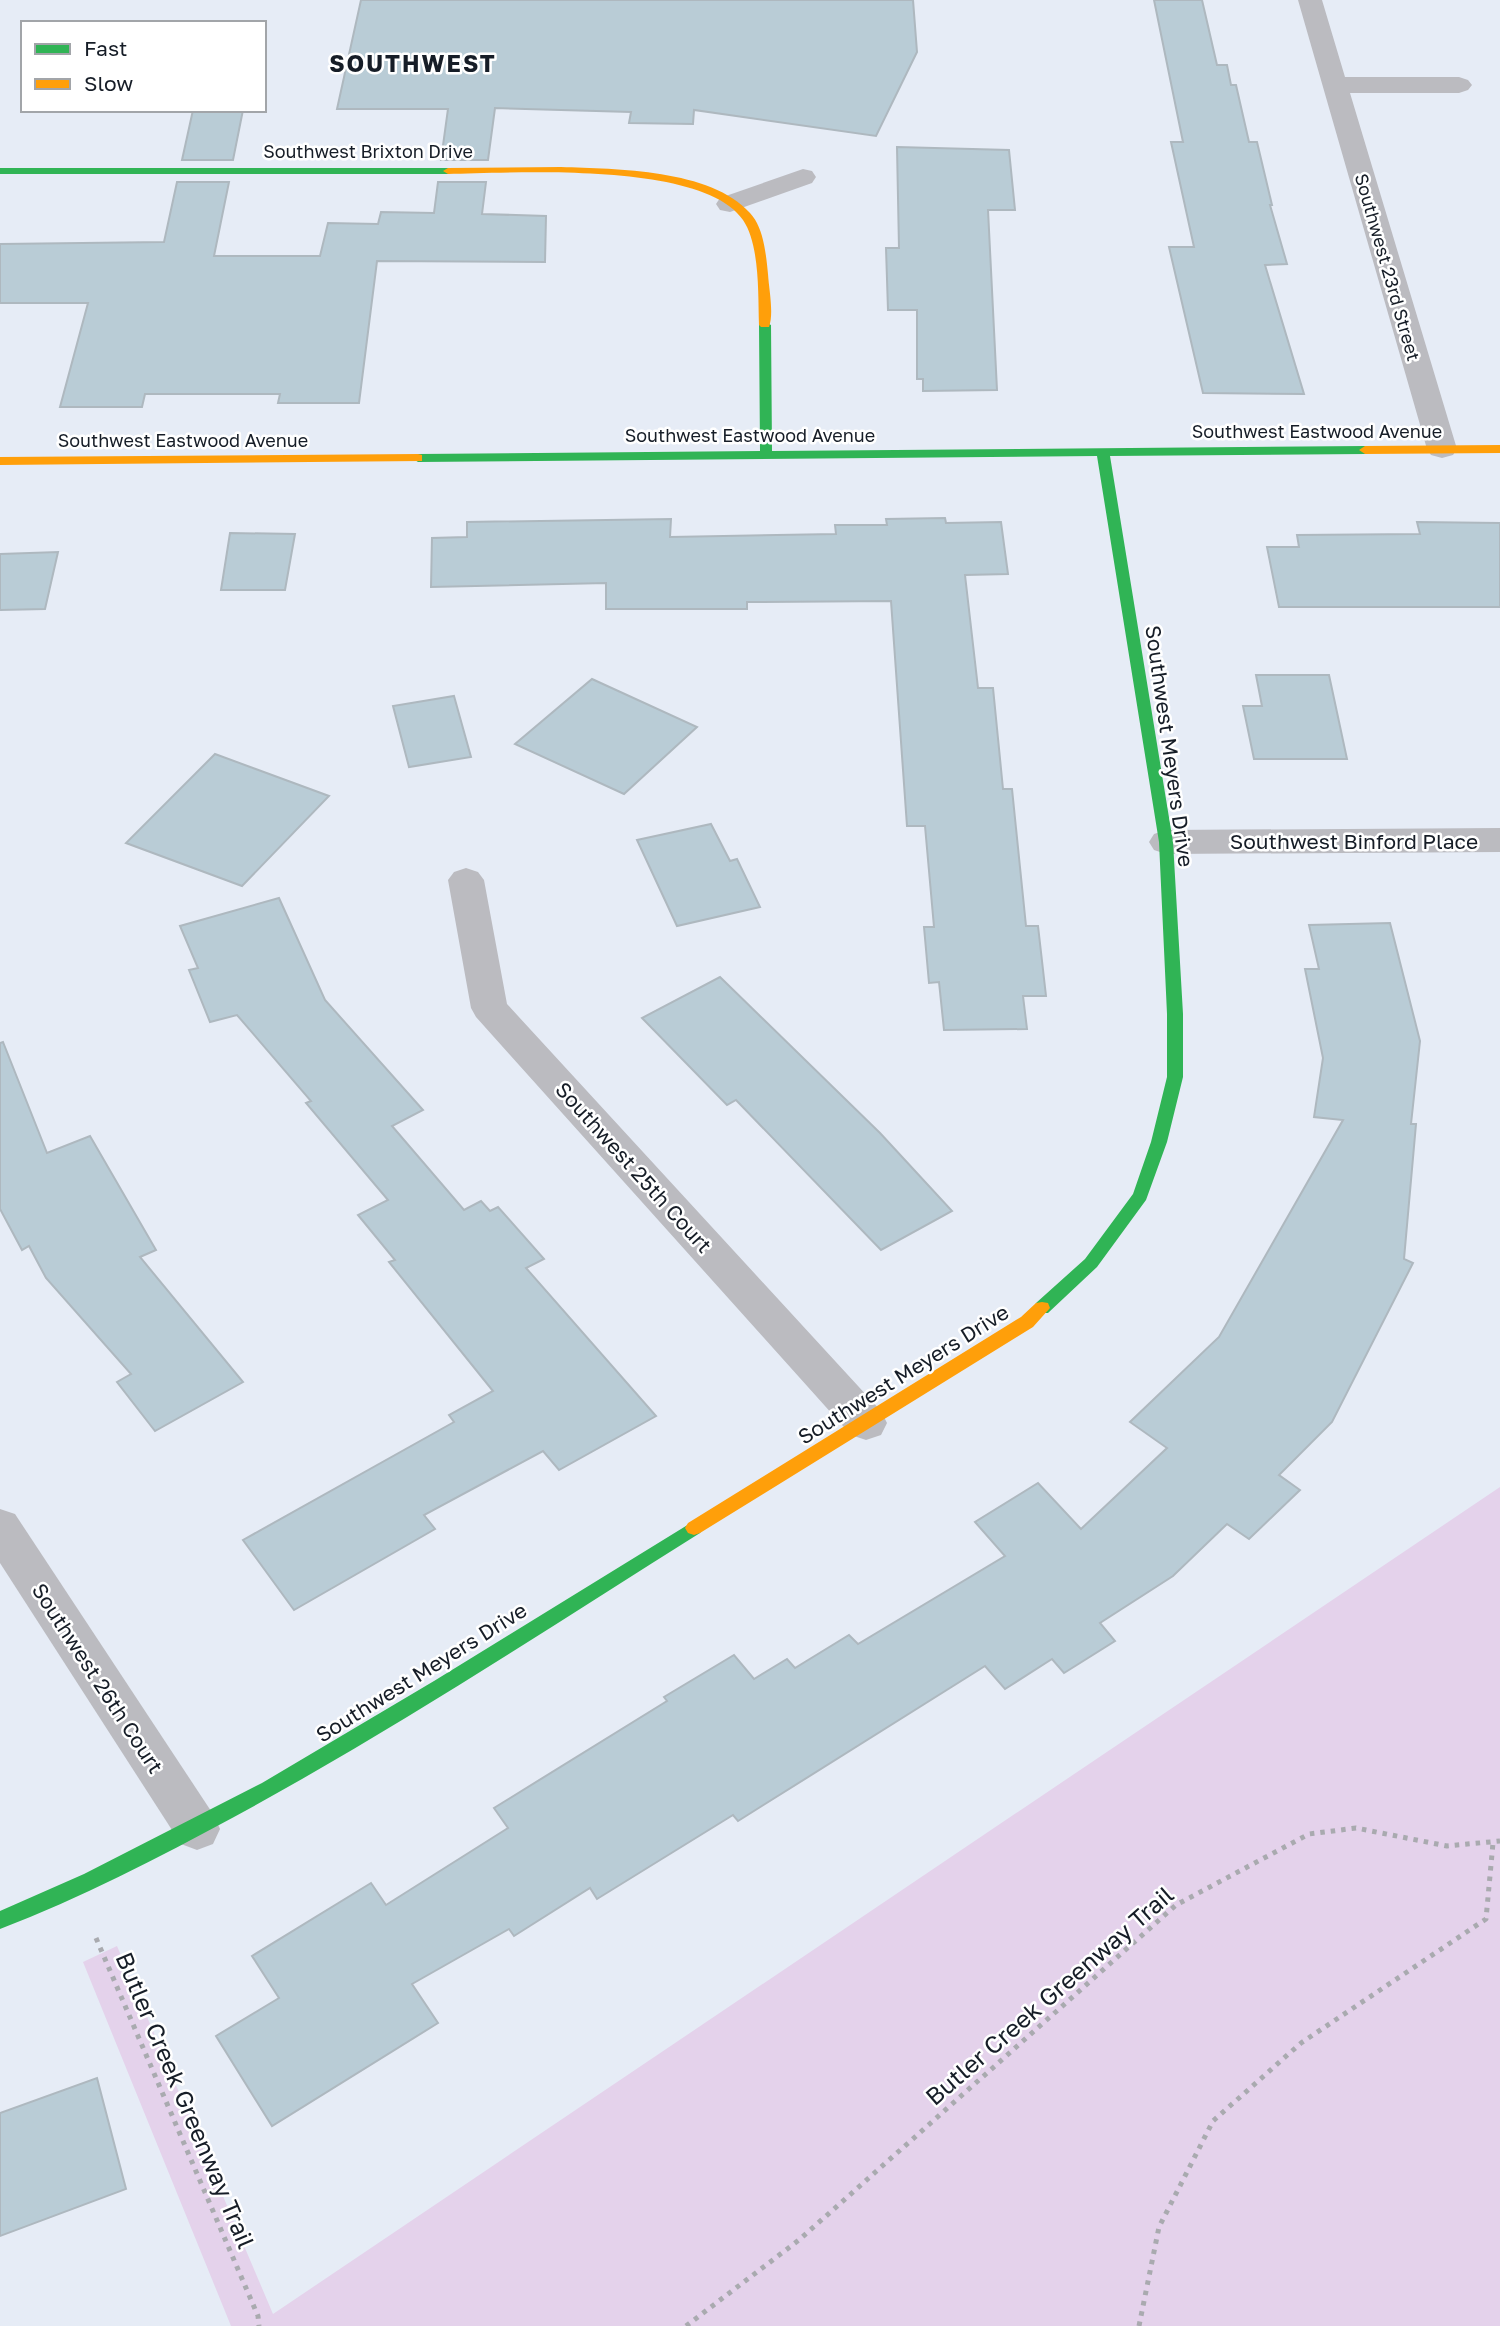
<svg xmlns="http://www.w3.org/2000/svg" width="1500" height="2326" font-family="'Golos Text',sans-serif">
	<rect width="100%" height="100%" fill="#e6ecf6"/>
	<!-- green -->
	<polygon fill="#e4d2eb" points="1500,1487 1500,2326 231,2326 83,1962 117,1946 273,2314"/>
	<!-- building -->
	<g fill="#b9ccd6" stroke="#aeb8bf" stroke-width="2">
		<polygon points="361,0 913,0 917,52 876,136 694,110 693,124 629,123 631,112 495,108 488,160 441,160 448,109 337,109"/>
		<polygon points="1154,0 1202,0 1217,65 1227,65 1231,85 1236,85 1249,142 1257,142 1272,205 1270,205 1287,264 1265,265 1304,394 1203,393 1169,247 1194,247 1171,142 1183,142"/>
		<polygon points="193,110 243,110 233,160 182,160"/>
		<polygon points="897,147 1009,150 1015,210 988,210 997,390 923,391 923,379 917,379 917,310 888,310 886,248 899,248"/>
		<polygon points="177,182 229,182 214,256 320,256 328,223 378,224 381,212 434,213 438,182 486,182 482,214 546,216 545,262 377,261 359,403 278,403 280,394 145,394 142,407 60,407 88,303 0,303 0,244 164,242"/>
		<polygon points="945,518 946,523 1001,522 1008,574 965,575 978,688 993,688 1003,789 1012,789 1026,926 1038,926 1046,996 1023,996 1027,1029 944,1030 939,982 929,983 924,927 934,927 925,826 907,826 891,601 747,602 747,609 606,609 606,583 431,587 432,538 467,537 467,522 671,519 670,537 836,534 835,525 887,525 886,519"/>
		<polygon points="1417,522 1500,523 1500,607 1279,607 1267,547 1299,547 1297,535 1420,534"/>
		<polygon points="230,533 295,534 285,590 221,590"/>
		<polygon points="58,552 45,609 0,610 0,554"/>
		<polygon points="1256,675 1329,675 1347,759 1254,759 1243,706 1262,706"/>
		<polygon points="592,679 697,727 624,794 515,744"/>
		<polygon points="454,696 471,757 409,767 393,706"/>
		<polygon points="215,754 329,796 242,886 126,843"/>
		<polygon points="711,824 730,861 737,859 760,907 677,926 637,840"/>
		<polygon points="279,898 325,1000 423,1110 392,1126 464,1210 481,1201 490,1211 498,1207 544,1259 526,1268 656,1416 559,1470 543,1451 424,1515 435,1529 294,1610 243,1540 454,1422 449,1415 493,1391 389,1262 395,1260 358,1215 388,1200 306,1103 311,1101 237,1015 210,1022 189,970 198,968 180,926"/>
		<polygon points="1390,923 1420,1041 1411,1124 1416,1124 1404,1259 1413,1263 1332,1422 1279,1475 1300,1490 1249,1539 1227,1524 1173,1576 1100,1623 1115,1641 1064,1673 1052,1659 1005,1689 985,1666 738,1821 733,1815 597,1899 590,1888 514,1936 509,1929 412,1984 438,2023 272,2126 216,2036 279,1998 252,1956 371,1883 386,1905 508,1828 494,1808 667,1701 664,1697 734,1655 754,1679 787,1659 795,1668 849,1635 858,1644 1005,1556 975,1522 1038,1483 1081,1529 1167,1448 1130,1422 1219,1337 1343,1120 1314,1117 1323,1058 1305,969 1319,969 1309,925"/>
		<polygon points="720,977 880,1133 952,1211 881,1250 736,1100 727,1105 642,1018"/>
		<polygon points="3,1042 47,1153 90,1136 156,1250 140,1257 243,1382 155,1431 117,1382 131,1374 46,1278 29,1246 22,1250 0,1209 0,1043"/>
		<polygon points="97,2078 126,2189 0,2236 0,2113"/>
	</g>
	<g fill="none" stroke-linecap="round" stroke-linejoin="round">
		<!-- path -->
		<g stroke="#a9aaaf" stroke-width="5" stroke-dasharray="4.5 6" stroke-linecap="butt">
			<polyline points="96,1938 258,2316 259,2326"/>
			<polyline points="686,2326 799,2240 1176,1905 1309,1834 1356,1828 1447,1846 1500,1841"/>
			<polyline points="1139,2326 1159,2227 1213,2121 1301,2043 1486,1919 1493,1843"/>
		</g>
		<!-- street -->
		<g fill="#bbbbc0" fill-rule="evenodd">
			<polygon points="1298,0 1322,0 1345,77 1459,77 1468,80 1472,85 1468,90 1459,93 1350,93 1457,449 1453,455 1442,458 1431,455 1427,449"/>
			<polygon points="803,169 812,171 816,177 812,183 730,212 720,210 716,204 720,198"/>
			<polygon points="1500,828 1500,852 1166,854 1154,850 1149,842 1154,834 1166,830"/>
			<polygon points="466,868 478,872 484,880 507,1004 881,1411 887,1423 881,1435 866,1440 851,1435 476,1017 471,1008 448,880 454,872"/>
			<polygon points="0,1509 15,1514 213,1814 220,1829 213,1844 197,1850 181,1844 0,1563"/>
		</g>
		<!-- fast -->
		<g fill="#30b455" fill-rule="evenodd">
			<polygon points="0,168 448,168 453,171 448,174 0,174"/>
			<polygon points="765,322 771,325 772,451 1365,446 1371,450 1365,454 1110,456 1173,842 1183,1014 1183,1077 1167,1142 1146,1200 1097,1267 1048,1313 1036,1313 1034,1308 1036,1303 1085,1259 1133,1194 1151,1142 1167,1077 1167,1014 1159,842 1097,456 418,462 412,458 418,454 760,451 759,325"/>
			<path d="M694,1521l6,2 3,5 -3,5c-154,97 -306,197 -466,284 -76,41 -153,81 -234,112v-18l84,-37 178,-91 172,-102z"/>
		</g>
		<!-- slow -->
		<g fill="#ff9f0a" fill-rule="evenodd">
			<path d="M561,167c55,2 150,2 189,46 14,15 16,42 18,61 1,16 6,39 1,53h-8l-2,-2c-1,-30 1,-80 -16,-105 -40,-59 -229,-47 -295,-46l-5,-3 5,-3z"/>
			<polygon points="1500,445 1500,453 1365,454 1359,450 1365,446"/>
			<polygon points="418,454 422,455 422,461 0,465 0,457"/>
			<polygon points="1042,1302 1048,1303 1050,1308 1033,1327 700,1533 694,1535 688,1533 685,1528 688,1523 1021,1317 1036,1303"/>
		</g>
	</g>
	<g text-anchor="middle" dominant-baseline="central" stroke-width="5" stroke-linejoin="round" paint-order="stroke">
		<!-- far-street labels -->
		<g font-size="18" fill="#161d27" stroke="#fff">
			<text x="368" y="151">Southwest Brixton Drive</text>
			<text transform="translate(1388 267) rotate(74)">Southwest 23rd Street</text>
			<text x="1317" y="431">Southwest Eastwood Avenue</text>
			<text x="750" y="435">Southwest Eastwood Avenue</text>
			<text x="183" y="440">Southwest Eastwood Avenue</text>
		</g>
		<!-- street labels -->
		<g font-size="21" fill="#161d27" stroke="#fff">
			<text transform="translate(1170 746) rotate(82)">Southwest Meyers Drive</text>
			<text x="1354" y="841">Southwest Binford Place</text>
			<text transform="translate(634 1167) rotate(48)">Southwest 25th Court</text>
			<text transform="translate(903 1374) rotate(-32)">Southwest Meyers Drive</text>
			<text transform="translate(421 1672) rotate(-32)">Southwest Meyers Drive</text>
			<text transform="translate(98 1678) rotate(57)">Southwest 26th Court</text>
		</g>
		<!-- far-district labels -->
		<g font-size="23" font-weight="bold" letter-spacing="2" fill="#161d27" stroke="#fff">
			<text x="413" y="63">SOUTHWEST</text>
		</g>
		<!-- near-street labels -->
		<g font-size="24" fill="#161d27" stroke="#fff">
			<text transform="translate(1049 1995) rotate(-41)">Butler Creek Greenway Trail</text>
			<text transform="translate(186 2100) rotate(67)">Butler Creek Greenway Trail</text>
		</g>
	</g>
	<!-- legend -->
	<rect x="21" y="21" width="245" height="91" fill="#ffffff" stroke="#a2a5a9" stroke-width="2"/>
	<rect x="35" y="44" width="35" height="10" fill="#30b455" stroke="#a2a5a9" stroke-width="2"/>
	<text x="84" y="56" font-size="21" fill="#161d27">Fast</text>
	<rect x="35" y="79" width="35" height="10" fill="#ff9f0a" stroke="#a2a5a9" stroke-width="2"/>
	<text x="84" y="91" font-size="21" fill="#161d27">Slow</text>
</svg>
